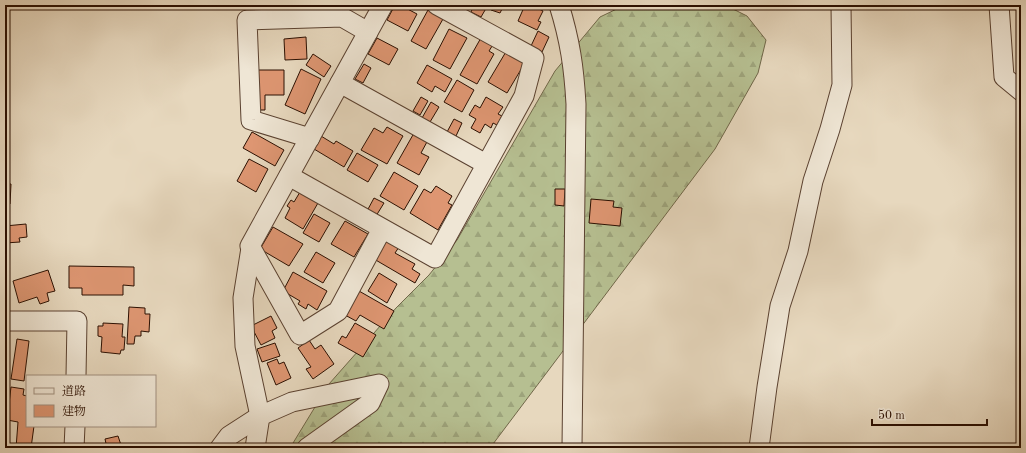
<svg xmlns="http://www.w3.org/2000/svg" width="1026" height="453" font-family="'Old Standard TT','Noto Serif JP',serif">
	<defs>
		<pattern id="forest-firs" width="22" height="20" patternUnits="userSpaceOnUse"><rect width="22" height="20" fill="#b6bf91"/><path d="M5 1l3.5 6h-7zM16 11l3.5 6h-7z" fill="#9da37b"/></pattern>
	</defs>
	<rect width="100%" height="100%" fill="#e7d8be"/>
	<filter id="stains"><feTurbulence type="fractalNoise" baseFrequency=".005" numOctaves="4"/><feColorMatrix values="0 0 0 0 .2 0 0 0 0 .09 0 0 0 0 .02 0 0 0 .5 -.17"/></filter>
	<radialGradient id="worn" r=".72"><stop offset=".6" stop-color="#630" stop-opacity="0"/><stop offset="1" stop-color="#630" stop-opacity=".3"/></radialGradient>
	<!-- forest -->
	<polygon fill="url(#forest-firs)" stroke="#706749" points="625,5 725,5 747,16 766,40 758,73 715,149 490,448 290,448 329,384 396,308 429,275 457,240 555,71 600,17"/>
	<!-- building -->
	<g fill="#de9672" stroke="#2b0f01">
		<polygon points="395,5 400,5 417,14 408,31 387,20"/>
		<polygon points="474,5 488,5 481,17 471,12"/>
		<polygon points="493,5 510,5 509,7 504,5 500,13 491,10"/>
		<polygon points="525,5 531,5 543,11 538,21 541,22 537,30 518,21"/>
		<polygon points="428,10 443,19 426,49 411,41"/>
		<polygon points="449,29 467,38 450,69 433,60"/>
		<polygon points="538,31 549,37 542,52 531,46"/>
		<polygon points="482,36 494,43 489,51 494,54 477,84 460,75"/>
		<polygon points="306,37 307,59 285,60 284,39"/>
		<polygon points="377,38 398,49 389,65 368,54"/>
		<polygon points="507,50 526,61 507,93 488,82"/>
		<polygon points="313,54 331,66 324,77 306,65"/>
		<polygon points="364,64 371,68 363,83 355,79"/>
		<polygon points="427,65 452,79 445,92 435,86 432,92 417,83"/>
		<polygon points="301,69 321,79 305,114 285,105"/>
		<polygon points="254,70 284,70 284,95 265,95 265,110 254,110"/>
		<polygon points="457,80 474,90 462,112 444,102"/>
		<polygon points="421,97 428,101 420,115 413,111"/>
		<polygon points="486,97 503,107 498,114 502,116 497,125 493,123 491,128 485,124 480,133 471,128 476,119 469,115 475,105 480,108"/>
		<polygon points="431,102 439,107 430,122 422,118"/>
		<polygon points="454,119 462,123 456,136 447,132"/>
		<polygon points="387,127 403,136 387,164 361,150 374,128 383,133"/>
		<polygon points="252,132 284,150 275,166 243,148"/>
		<polygon points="414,133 428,140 421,153 429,157 419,175 397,163"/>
		<polygon points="321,136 334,144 336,141 353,151 344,167 314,149"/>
		<polygon points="357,153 378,165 368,182 347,170"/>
		<polygon points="249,159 268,169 256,192 237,181"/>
		<polygon points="394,172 418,186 404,210 380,196"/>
		<polygon points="5,184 11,184 10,204 5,203"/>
		<polygon points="436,186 452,196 448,203 452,205 438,230 410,213 424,189 431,193"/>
		<polygon points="555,189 565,189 564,206 555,205"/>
		<polygon points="300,192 318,203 303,229 285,218 290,208 287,206 291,200 294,202"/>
		<polygon points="374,198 384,203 376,216 367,211"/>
		<polygon points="591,199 614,201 613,207 622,208 620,226 589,223"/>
		<polygon points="314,214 330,223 319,242 303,233"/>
		<polygon points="345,221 368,234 354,257 331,244"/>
		<polygon points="26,224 27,237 19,238 20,242 5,243 5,226"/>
		<polygon points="273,227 303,244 289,266 260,249"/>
		<polygon points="386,239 399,247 395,253 415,264 412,269 420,274 415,283 374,259"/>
		<polygon points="316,252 335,263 323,283 304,272"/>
		<polygon points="69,266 134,267 134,286 123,285 123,295 82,295 82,288 69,288"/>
		<polygon points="48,270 55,291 47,293 49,301 40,304 37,297 19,303 13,281"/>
		<polygon points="293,272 327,291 317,310 308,304 306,309 298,304 300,301 283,291"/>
		<polygon points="379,273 397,284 387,303 368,291"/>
		<polygon points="359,291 394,311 384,329 360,315 356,321 345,315"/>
		<polygon points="129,307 145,308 145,314 150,314 149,332 141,331 141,336 135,336 134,344 127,344"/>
		<polygon points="271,316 277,328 272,331 275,338 261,345 251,326"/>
		<polygon points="103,323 123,324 122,337 125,337 124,350 121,350 120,354 101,352 102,337 98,336 98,326 103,326"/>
		<polygon points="355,323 376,335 363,357 338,343 342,336 346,338"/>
		<polygon points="17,339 29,341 24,381 11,379"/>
		<polygon points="309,340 315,349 321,345 334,364 313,379 306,369 311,367 298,348"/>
		<polygon points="275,343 280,356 262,362 257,349"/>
		<polygon points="277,359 279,364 284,362 291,378 276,385 267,363"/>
		<polygon points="11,387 24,389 23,395 27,396 27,426 34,426 31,448 16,448 18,422 7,420"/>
		<polygon points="118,436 122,448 107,448 105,439"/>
	</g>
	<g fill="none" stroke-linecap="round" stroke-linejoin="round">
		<!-- minor casing -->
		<g stroke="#5a4130" stroke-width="21">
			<g id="minor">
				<path d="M559,5c11,35 15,63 17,99l-4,344"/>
				<polyline points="999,5 1004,77 1021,91"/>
				<polyline points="340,83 486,164"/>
				<polyline points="310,138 251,120 247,20 342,17 368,32"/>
				<polyline points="289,176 435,258 524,96 534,58 437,5"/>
				<polyline points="382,229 338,311 300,335 250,246 383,5"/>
				<polyline points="251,248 243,298 245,346 260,416 255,448"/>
				<polyline points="5,321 77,321 76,376"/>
				<polyline points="74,448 75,426"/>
				<polyline points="220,448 229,436 260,416 292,402 379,384 370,403 307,448"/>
				<polyline points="759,448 767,387 780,306 798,251 813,181 830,129 842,85 841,5"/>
			</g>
		</g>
		<!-- minor -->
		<use href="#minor" stroke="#efe6d5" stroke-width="19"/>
	</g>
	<!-- margin -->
	<rect width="1026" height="453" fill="none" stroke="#e7d8be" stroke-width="20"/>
	<rect x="6" y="6" width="1014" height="441" fill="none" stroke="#2b0f01" stroke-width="2"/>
	<rect x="10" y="10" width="1006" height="433" fill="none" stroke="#2b0f01"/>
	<!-- legend -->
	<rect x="26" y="375" width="130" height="52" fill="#efe6d5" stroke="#a19080"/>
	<rect x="34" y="388" width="20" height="6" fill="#efe6d5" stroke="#a19080"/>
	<text x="62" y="395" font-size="12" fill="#2b0f01">道路</text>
	<rect x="34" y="405" width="20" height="12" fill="#de9672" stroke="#a19080"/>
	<text x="62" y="415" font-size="12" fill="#2b0f01">建物</text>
	<!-- scale -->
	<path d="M872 419v6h115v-6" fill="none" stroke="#2b0f01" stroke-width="2"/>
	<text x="878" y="419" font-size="12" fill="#2b0f01" stroke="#efe6d5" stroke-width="3" paint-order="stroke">50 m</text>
	<rect width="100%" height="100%" filter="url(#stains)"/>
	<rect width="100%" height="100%" fill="url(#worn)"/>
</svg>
